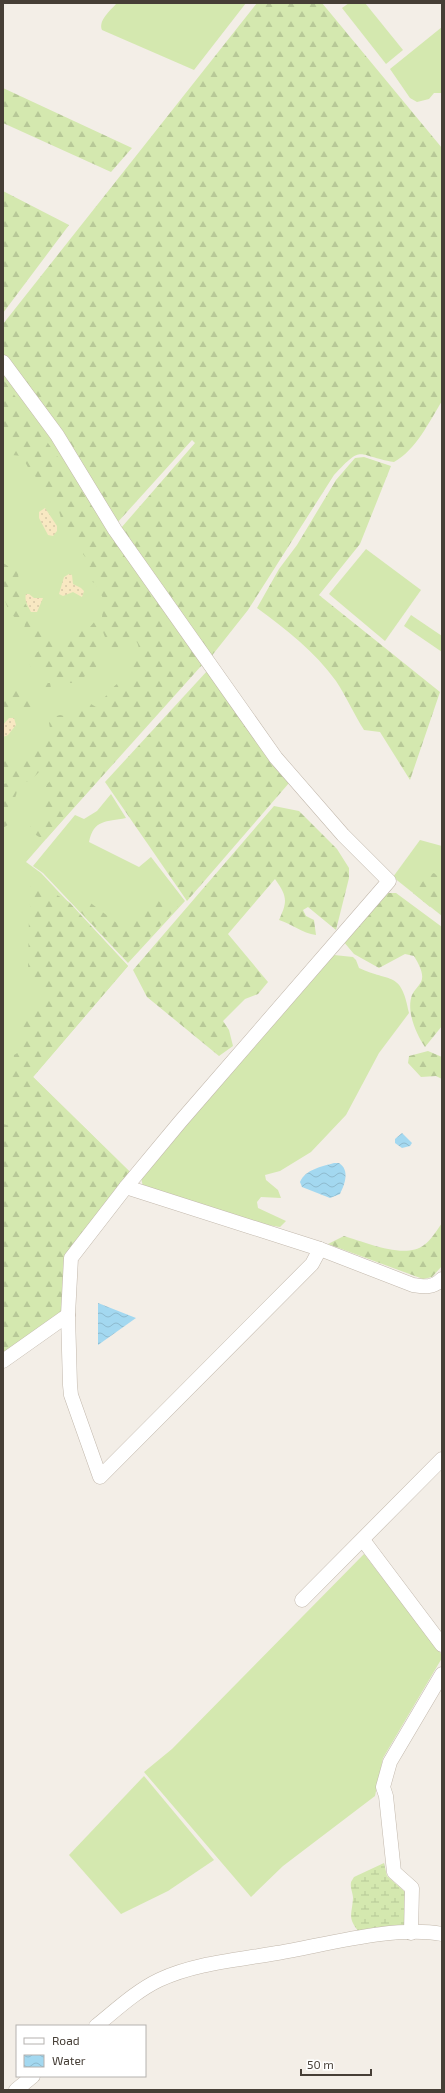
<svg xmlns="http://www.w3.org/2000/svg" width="445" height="2093" font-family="'Exo 2',sans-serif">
	<defs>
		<pattern id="forest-firs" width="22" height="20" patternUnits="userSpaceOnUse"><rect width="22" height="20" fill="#d4e8af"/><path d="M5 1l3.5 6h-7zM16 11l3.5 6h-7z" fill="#b7c897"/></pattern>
		<pattern id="wetland-marsh" width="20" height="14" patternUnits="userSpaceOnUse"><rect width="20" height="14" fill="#d4e8af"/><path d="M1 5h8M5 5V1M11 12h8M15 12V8" fill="none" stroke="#b7c897"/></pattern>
		<pattern id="sand-dots" width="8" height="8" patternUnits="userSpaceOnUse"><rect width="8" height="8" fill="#f8e8c2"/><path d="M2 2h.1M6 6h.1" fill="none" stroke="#d6c8a7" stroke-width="1.8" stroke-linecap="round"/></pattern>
		<pattern id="water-waves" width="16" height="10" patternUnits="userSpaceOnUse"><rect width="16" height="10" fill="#a3d8f0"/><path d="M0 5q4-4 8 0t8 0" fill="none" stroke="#8ebace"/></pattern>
	</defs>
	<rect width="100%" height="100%" fill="#f3eee7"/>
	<!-- grass -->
	<g fill="#d4e8af">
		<path d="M117,3h129l-52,67 -92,-40c-4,-10 9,-20 15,-27z"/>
		<polygon points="349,3 365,3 403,50 386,64 342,8"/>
		<polygon points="442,27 442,93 434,93 429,99 417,102 410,98 390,69"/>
		<polygon points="3,370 52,437 201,661 26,862 41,873 128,966 33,1077 130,1172 3,1355"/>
		<polygon points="366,549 421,590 385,641 329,594"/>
		<polygon points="411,615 442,636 442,652 404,626"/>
		<path d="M111,794l15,24c-20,4 -32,1 -37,24l50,25 12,-10 34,44 -57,62 -85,-90 -10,-7 42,-51 9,4 13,-8z"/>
		<polygon points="420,840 442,846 442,916 393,877"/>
		<path d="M334,955l19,2 3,3 3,8c32,15 42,2 50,45l-30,40 -33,62 -35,37 -31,19 -15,4 1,5 12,10 3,8 -20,-1 -4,5 1,6 28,13 -6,6 -12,-2 -125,-38 -2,-10z"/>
		<polygon points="364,1554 442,1655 442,1658 383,1758 375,1796 283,1866 251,1897 144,1772 172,1749"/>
		<polygon points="144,1776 214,1860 168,1891 121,1914 69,1855"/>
	</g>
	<!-- forest -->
	<g fill="url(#forest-firs)">
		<path d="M257,3h65l120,145v253c-13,21 -26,49 -48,61 -38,-6 -30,-19 -60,13l-86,135 -38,48 -89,-130 74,-85 -3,-3 -75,83 -114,-168v-31z"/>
		<polygon points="3,88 132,148 111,172 3,123"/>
		<polygon points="3,191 69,225 3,313"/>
		<path d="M3,379l198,282 1,4 -156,174c-8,-1 -14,-6 -16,-13l2,-4h9l2,-2 -2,-21 6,-15 7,-7 -2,-3 -13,-2 -9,9 -5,1 -11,-5 -11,5v-22l6,2 4,-2 9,2 7,-11 3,1 3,-7 8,2 2,-2c-3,-6 -3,-9 0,-16l5,-1 -1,-5 4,-6 7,-2 10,2 4,-1 3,-5 14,-7 5,3 4,-2v-4c7,-4 10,-12 17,-17 6,-4 12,-4 16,-11l-1,-15 2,-6 5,-2c-1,-10 -4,-11 -14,-13v4l-7,6h-7c-11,-14 -11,-28 -6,-45l-10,-19 -5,-2 -3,-13 4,-3 -8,-11 3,-5 -5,-7 -10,-2 -7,-11 -5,-18 -13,-19 -7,-6 -3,-9 -5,-4 -9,-17 -10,-1 -2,-11 -7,-12z"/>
		<path d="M364,457l27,9 -31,78 -41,51 121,97 -30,88 -30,-48 -16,-2c-10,-16 -18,-34 -28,-49 -21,-29 -50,-52 -79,-73l22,-39 18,-24 39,-65 19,-22z"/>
		<path d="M3,563l15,9 2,23 18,30 8,6 5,7 15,2 5,-7 19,-6 5,-6c4,7 6,15 6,24l-6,6 -2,6 4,11 -22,15h-7l-24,-11 -12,-3 -5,-10 5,-6 6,-1v-4c-7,-11 -17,-8 -13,-24 -25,-11 -22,-37 -22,-61z"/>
		<polygon points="208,670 289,783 187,901 105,782"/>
		<polygon points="38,677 44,683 50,683 51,688 59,689 59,692 56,694 51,692 47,697 43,694 42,688 39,687 36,679"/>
		<polygon points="19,688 24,692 25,700 30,699 34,701 36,698 43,704 42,706 29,709 26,707 24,709 19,707 19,701 14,701 17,707 16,710 13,709 5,715 3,714 3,690 13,692"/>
		<path d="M8,783l8,1c3,10 -2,17 -9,24l1,9 3,6 -8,5v-44z"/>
		<path d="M274,806l25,5 38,38 12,19v10l-13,52 -28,-23 -5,3 3,6 8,4 2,15c-14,-2 -24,-11 -37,-15 9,-19 8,-24 -4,-41l-47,55 40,48 -10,12 -13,5 -22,22 6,9 4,16 -14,10 -72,-59 -14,-27z"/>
		<polygon points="434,873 442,880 442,899 437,898 430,907 413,893 427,876"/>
		<path d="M32,883l6,1 31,18 59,64 -95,111 97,95 -63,84 -2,56 -62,43v-231l4,1 7,-70 5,-3c3,-10 1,-21 2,-32l21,-16 3,-9c-11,-9 -9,-14 -17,-23l1,-59 3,-3c-5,-10 -4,-17 0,-27z"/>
		<path d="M386,893h10l46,34v99l-17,21c-9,-13 -19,-36 -13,-52 2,-5 7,-9 9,-13 4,-8 -3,-19 -7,-26l-9,-2 -26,14 -25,-14 -11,-13z"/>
		<polygon points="157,900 167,906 176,903 178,907 148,939 125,959 73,904 88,901 121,926"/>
		<polygon points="428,1051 442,1057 442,1079 436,1076 421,1077 408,1063 409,1056"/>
		<path d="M442,1223v43l-10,11 -9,2 -95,-35 16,-8c21,6 61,24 80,9 7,-5 13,-15 18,-22z"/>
	</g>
	<!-- wetland -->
	<path fill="url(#wetland-marsh)" d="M384,1863l3,13 18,16 -1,36 -45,4c-12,-15 -7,-17 -6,-34 0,-5 -3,-10 -2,-16l3,-5z"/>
	<!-- sand -->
	<g fill="url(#sand-dots)">
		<polygon points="45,508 57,526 57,531 53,536 48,535 39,518 39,512"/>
		<polygon points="69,574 72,575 73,584 81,588 84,591 82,597 73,592 63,596 59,594 64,577"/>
		<path d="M26,594h3l5,4h9l-6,14h-6c-3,-6 -7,-12 -5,-18z"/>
		<polygon points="9,718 14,718 16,725 8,735 3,737 3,725"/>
	</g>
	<!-- water -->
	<g fill="url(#water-waves)">
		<polygon points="402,1133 412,1143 410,1146 402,1148 395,1143 395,1139"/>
		<path d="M334,1163h5c11,7 6,21 1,31l-10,4 -28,-11 -2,-5c6,-13 21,-15 34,-19z"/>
		<polygon points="98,1303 136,1318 98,1345"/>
	</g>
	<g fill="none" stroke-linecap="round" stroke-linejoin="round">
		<!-- minor casing -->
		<g stroke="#c2b8ac" stroke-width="15">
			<g id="minor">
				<polyline points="3,362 57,435 115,530 276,758 343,835 389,881 180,1122 126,1187 71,1258 68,1315 70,1385 71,1395 100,1477 312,1264 320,1249"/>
				<path d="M126,1187l194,62 93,36c12,2 20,3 29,-6"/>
				<polyline points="3,1361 68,1315"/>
				<polyline points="363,1540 442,1645"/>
				<polyline points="302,1600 442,1459"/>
				<polyline points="411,1933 412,1888 394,1872 386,1796 383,1787 390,1762 442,1674"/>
				<path d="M96,2026c20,-16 40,-35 63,-46 36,-17 79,-20 118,-27 48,-8 117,-28 165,-19"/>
				<polyline points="16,2090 33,2076"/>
			</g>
		</g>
		<!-- minor -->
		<use href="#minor" stroke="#fff" stroke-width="14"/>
	</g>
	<!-- border -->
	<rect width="445" height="2093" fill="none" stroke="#463e36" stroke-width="8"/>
	<!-- legend -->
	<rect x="16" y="2025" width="130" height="52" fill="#ffffff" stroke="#b5b2af"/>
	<rect x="24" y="2038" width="20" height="6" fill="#ffffff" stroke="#b5b2af"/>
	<text x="52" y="2045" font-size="12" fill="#463e36">Road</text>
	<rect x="24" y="2055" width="20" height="12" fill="url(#water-waves)" stroke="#b5b2af"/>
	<text x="52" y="2065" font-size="12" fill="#463e36">Water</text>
	<!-- scale -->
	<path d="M301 2069v6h70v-6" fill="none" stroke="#463e36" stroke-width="2"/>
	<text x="307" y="2069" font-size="12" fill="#463e36" stroke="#ffffff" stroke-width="3" paint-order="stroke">50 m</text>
</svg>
